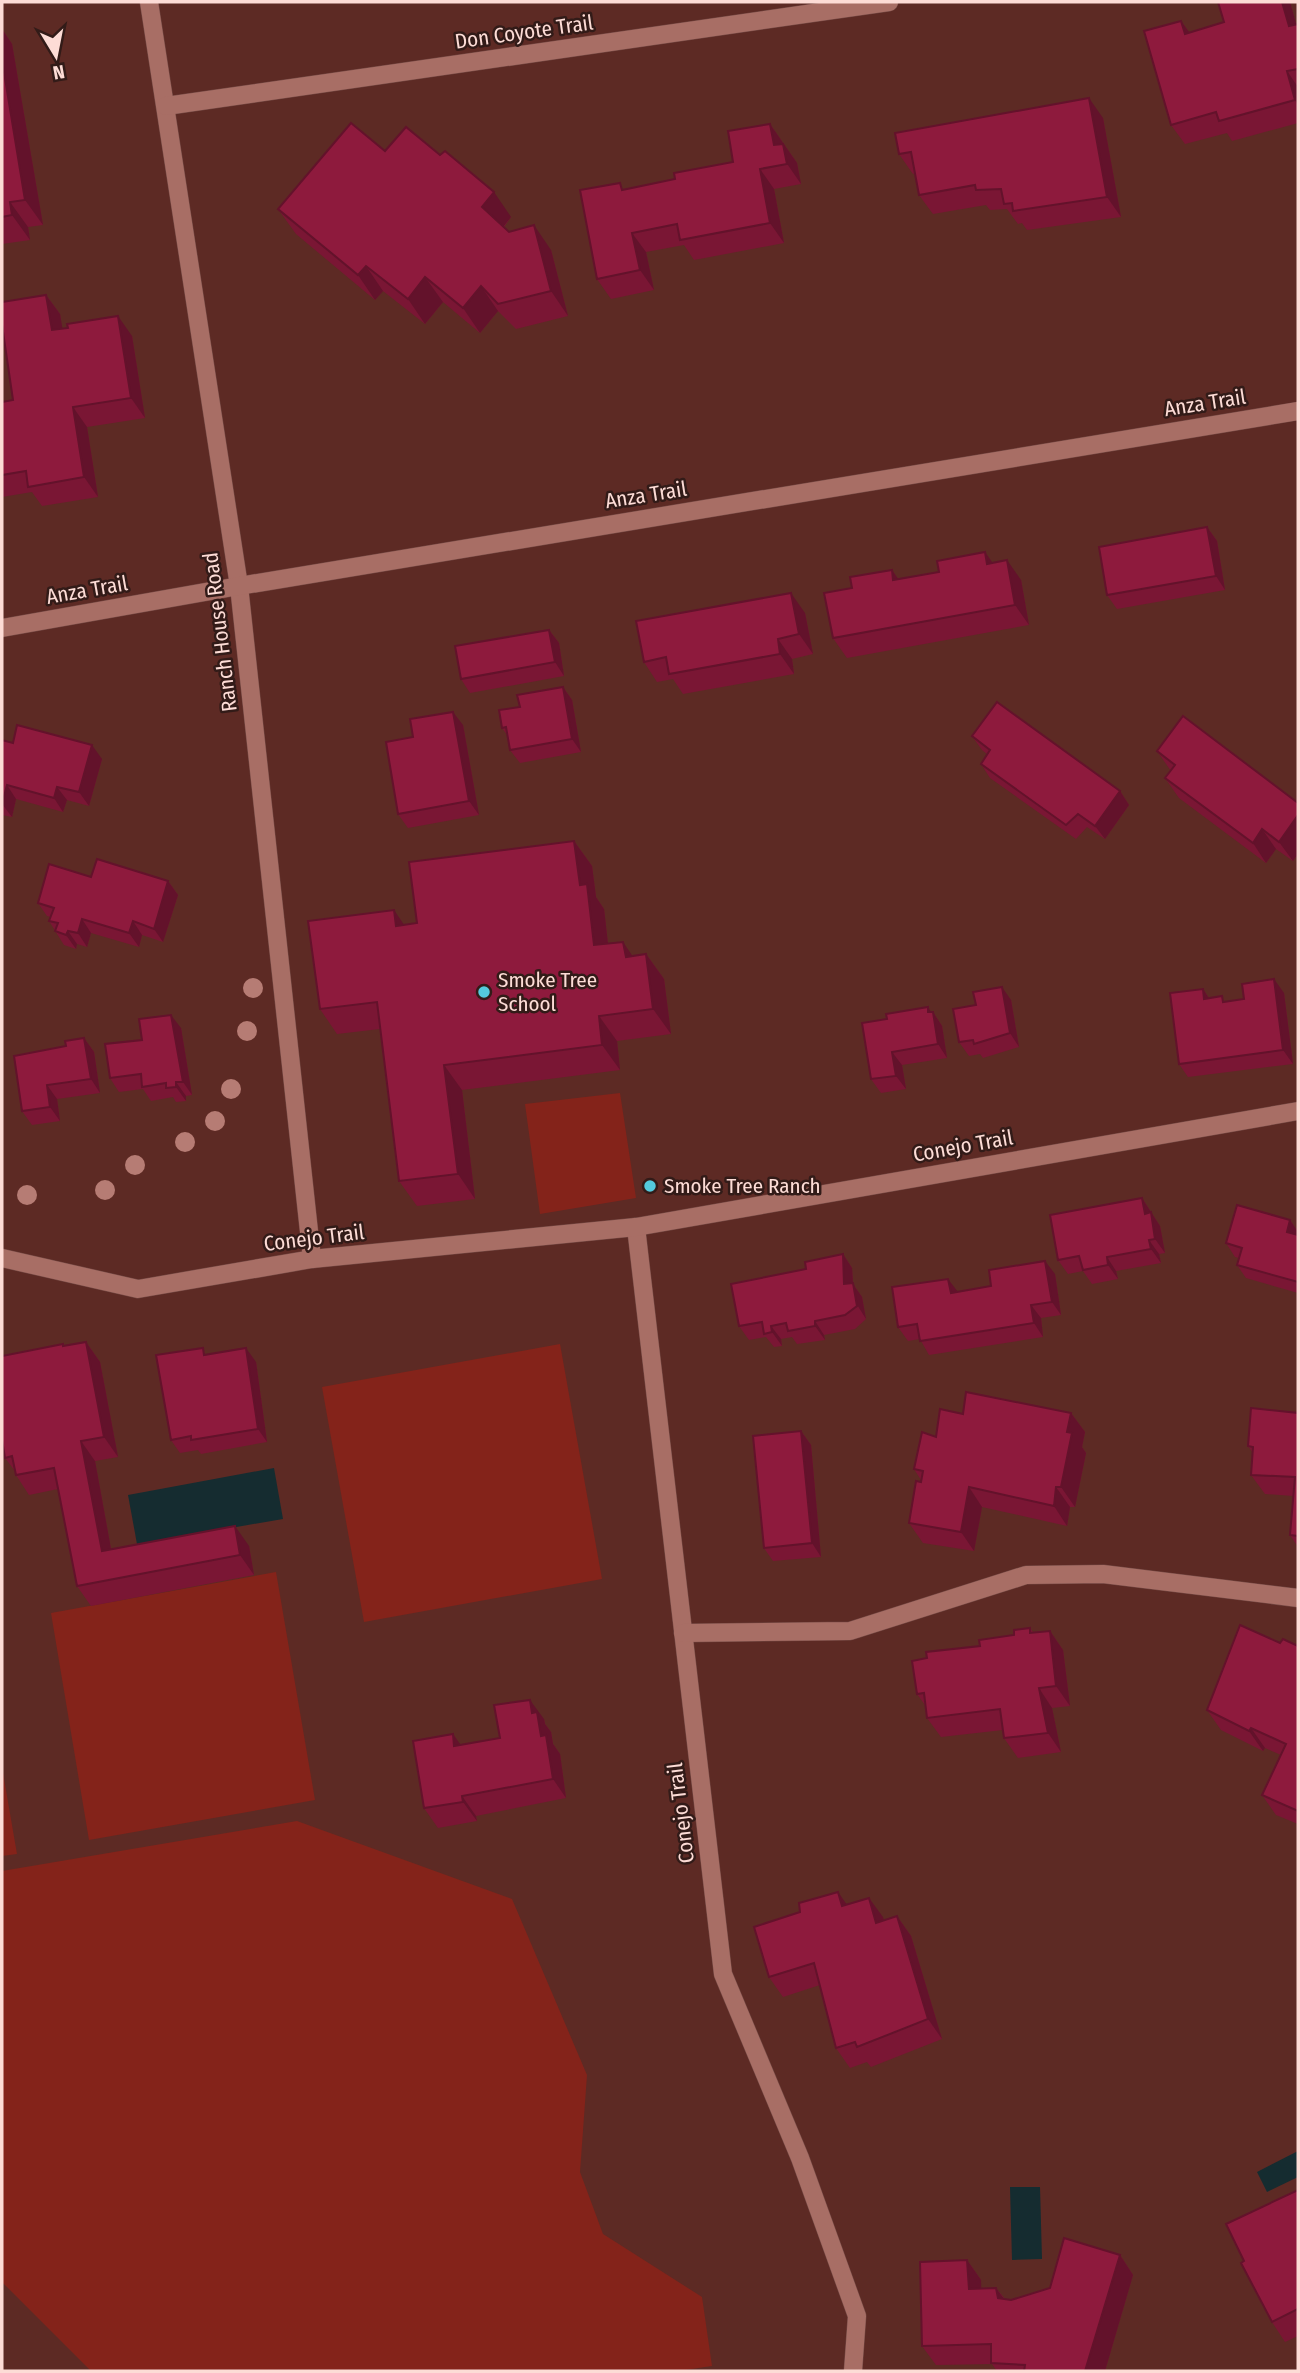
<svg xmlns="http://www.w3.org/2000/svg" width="1300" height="2373" font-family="'Fira Sans Condensed',sans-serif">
	<rect width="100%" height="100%" fill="#5d2a24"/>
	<!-- green -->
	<g fill="#84231a">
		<polygon points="620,1093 636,1198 540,1214 525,1104"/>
		<polygon points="560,1344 602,1579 364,1622 322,1387"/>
		<polygon points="276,1572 315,1800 89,1840 51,1613"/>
		<polygon points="2,1767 17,1854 2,1856"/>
		<polygon points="297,1821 512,1899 587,2075 580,2172 603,2234 702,2297 712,2366 678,2371 91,2371 2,2282 2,1871"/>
	</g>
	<!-- water -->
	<g fill="#152c30">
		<polygon points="274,1468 283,1519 137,1544 128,1495"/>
		<polygon points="1298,2151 1298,2177 1267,2192 1257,2172"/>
		<polygon points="1010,2187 1040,2187 1042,2259 1012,2260"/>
	</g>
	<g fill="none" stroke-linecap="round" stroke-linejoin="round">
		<!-- minor casing -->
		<g stroke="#744944" stroke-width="19">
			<g id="minor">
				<polyline points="149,2 239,586 312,1259"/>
				<polyline points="166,106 889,2"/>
				<polyline points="2,628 239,586 1298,411"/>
				<polyline points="636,1227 723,1974 800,2158 857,2316 853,2371"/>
				<polyline points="2,1258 138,1289 312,1259 636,1227 1298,1111"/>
				<polyline points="683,1633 850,1631 1026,1575 1103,1574 1298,1598"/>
			</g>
		</g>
		<!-- minor -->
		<use href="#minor" stroke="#a86e65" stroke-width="18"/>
	</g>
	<!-- trees -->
	<g fill="#b67c74">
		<circle cx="253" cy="988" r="10"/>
		<circle cx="247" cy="1031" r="10"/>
		<circle cx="231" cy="1089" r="10"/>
		<circle cx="215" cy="1121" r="10"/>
		<circle cx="185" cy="1142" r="10"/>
		<circle cx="135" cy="1165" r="10"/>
		<circle cx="105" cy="1190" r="10"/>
		<circle cx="27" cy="1195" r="10"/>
	</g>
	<!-- wall -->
	<g fill="#7a1634">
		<polygon points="1218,2 1290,2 1296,24 1298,24 1298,123 1232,141 1227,133 1185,144 1171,125 1181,21 1189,32 1224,22"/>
		<polygon points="2,29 12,44 43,225 28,227 30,240 2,244"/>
		<polygon points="1103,118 1121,217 1027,230 1022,223 1018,224 1007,209 990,210 986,205 933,214 919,195 915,173 913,174 899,154"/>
		<polygon points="770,124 797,163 801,184 774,189 784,243 694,260 684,245 646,252 654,290 611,299 597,279 624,189 675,179 733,162"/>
		<polygon points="278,209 511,217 504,227 509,232 551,250 568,316 516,329 498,311 480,333 443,302 425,324 383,291 375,300 296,234"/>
		<polygon points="46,295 60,314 62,329 132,336 145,418 87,427 98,497 42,506 32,492 2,497 2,402 13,400"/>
		<polygon points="1207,527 1217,541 1225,590 1117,609 1107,595"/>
		<polygon points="985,552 992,563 1021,580 1029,625 847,658 833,638 852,588 892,570 898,579 939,572"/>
		<polygon points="805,613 813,654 792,659 794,674 683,694 673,679 657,682 644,662"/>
		<polygon points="549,630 559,643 564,676 470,693 461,679"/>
		<polygon points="563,687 572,700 581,752 520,763 510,750 508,736 502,728"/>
		<polygon points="463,725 479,815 408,828 398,814 413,737"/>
		<polygon points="972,736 1120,791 1129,805 1105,839 1087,827 1076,839 990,778 981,764 987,754 982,750"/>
		<polygon points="2,740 13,743 102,759 89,806 67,800 63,812 16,799 12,817 2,815"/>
		<polygon points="1157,751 1298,803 1298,854 1293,861 1276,849 1266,863 1179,798 1165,778 1171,771"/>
		<polygon points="574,841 592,866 596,897 604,909 608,944 633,956 646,954 664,979 671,1034 617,1041 620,1070 462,1090 475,1199 417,1206 399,1181 380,1029 337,1034 320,1009 404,925 417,923"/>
		<polygon points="91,877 168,881 178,895 163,942 142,935 139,947 91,933 87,947 77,944 76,949 64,945 49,921 51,917 47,916 38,903"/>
		<polygon points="1203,989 1209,998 1226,1002 1284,993 1293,1064 1188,1077 1179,1064"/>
		<polygon points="1011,1000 1019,1047 983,1058 980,1054 969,1056 959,1042"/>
		<polygon points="928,1007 931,1012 933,1012 942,1026 947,1058 902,1065 906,1089 881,1093 871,1079 887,1019"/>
		<polygon points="181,1028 192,1095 186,1096 186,1101 176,1102 173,1097 151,1101 143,1089 119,1092 110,1078 142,1040"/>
		<polygon points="84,1038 94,1052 100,1093 57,1099 60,1121 32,1125 22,1111 66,1046"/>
		<polygon points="1142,1198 1160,1226 1165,1253 1159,1254 1161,1263 1116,1271 1118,1279 1092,1284 1083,1271 1068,1274 1058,1260"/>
		<polygon points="1290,1220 1298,1232 1298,1293 1246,1278 1237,1265 1239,1258 1235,1257 1226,1243"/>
		<polygon points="843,1254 852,1268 853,1284 862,1297 866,1319 855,1329 824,1335 825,1340 797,1344 792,1337 781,1339 782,1346 774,1347 766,1337 749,1340 739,1326 806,1269"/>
		<polygon points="1055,1274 1061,1315 1041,1318 1043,1337 929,1355 920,1339 908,1341 898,1327 957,1292"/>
		<polygon points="86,1342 100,1362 118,1457 95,1461 111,1549 249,1546 254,1575 91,1606 77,1586 58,1489 29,1495 16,1475 15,1471 5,1458 64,1346"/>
		<polygon points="208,1355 256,1362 267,1442 201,1454 198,1450 180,1453 171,1440"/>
		<polygon points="1071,1413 1085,1432 1082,1447 1086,1453 1075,1507 1070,1507 1067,1526 982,1507 974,1551 923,1543 909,1523 921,1480 914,1469 936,1437 963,1414"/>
		<polygon points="1298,1413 1298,1547 1290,1535 1293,1496 1265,1494 1251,1475 1253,1453 1248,1446"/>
		<polygon points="801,1431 811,1445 821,1557 773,1561 764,1548"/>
		<polygon points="1030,1628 1033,1632 1050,1631 1063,1650 1070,1706 1052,1708 1061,1752 1018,1758 1004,1738 1003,1730 941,1737 927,1718 925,1705 917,1694 927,1658 980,1646 1014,1635"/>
		<polygon points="1280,1643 1298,1646 1298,1824 1276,1815 1262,1795 1281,1755 1265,1748 1263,1751 1221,1730 1207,1710"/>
		<polygon points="544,1719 545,1724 551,1732 553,1744 560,1754 566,1798 476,1816 477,1821 438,1828 424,1808 453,1734 460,1745 500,1738"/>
		<polygon points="869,1898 883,1920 897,1916 911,1936 942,2039 871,2067 867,2062 850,2068 836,2048 820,1985 783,1997 769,1977 847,1905"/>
		<polygon points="1298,2190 1298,2336 1285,2342 1272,2322"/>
		<polygon points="1120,2255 1133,2275 1105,2371 997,2371 992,2364 936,2365 922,2346 967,2260 981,2280 981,2288 996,2288 1005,2299 1011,2300 1050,2288"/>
	</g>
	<!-- shaded-wall -->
	<g fill="#63122b">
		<polygon points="1282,2 1290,2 1298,31 1289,26"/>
		<polygon points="1181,21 1195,40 1185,34"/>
		<polygon points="2,29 12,44 43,225 25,200 2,60"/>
		<polygon points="1287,71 1298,87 1298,105 1295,100"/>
		<polygon points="1089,98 1103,118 1121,217 1107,197"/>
		<polygon points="770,124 797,163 801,184 774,145"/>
		<polygon points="760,169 774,189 784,243 770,223"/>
		<polygon points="494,192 511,217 499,232 482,207"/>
		<polygon points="10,202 28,227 30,240 12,215"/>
		<polygon points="534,225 551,250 568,316 551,291"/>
		<polygon points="632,233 646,252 654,290 640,270"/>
		<polygon points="366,266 383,291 375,300 358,275"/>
		<polygon points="425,277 443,302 425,324 408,299"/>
		<polygon points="481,286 498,311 480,333 463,308"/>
		<polygon points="46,295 60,314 66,350 52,330"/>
		<polygon points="118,316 132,336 145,418 131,398"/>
		<polygon points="73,407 87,427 98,497 84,477"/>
		<polygon points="1207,527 1217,541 1225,590 1216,576"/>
		<polygon points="985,552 999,572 987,564"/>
		<polygon points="1007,560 1021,580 1029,625 1015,605"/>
		<polygon points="892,570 905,589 893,580"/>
		<polygon points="791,593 805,613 813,654 799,634"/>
		<polygon points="549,630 559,643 564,676 555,662"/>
		<polygon points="778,639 792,659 794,674 780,654"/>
		<polygon points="563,687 572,700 581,752 572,739"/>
		<polygon points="453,712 463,725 479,815 469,801"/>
		<polygon points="92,745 102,759 89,806 79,792"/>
		<polygon points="7,785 16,799 12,817 2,804"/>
		<polygon points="57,787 67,800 63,812 54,798"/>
		<polygon points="1120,791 1129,805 1105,839 1095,826"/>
		<polygon points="1298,815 1298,854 1293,861 1279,842"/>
		<polygon points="1262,829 1276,849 1266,863 1253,843"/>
		<polygon points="574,841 592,866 596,897 604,909 611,970 594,945 580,885"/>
		<polygon points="168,881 178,895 163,942 154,929"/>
		<polygon points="394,910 411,935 396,926"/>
		<polygon points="82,919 91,933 87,947 78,933"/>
		<polygon points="133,921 142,935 139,947 129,933"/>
		<polygon points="68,931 77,944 76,949 66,935"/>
		<polygon points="623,942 640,967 626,957"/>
		<polygon points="646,954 664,979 671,1034 653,1009"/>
		<polygon points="1274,979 1284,993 1293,1064 1283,1050"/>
		<polygon points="1002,987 1011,1000 1019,1047 1010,1033"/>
		<polygon points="1203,989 1212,1003 1204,999"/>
		<polygon points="928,1007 933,1015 933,1012 942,1026 947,1058 938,1044"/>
		<polygon points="171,1015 181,1028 192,1095 183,1082"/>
		<polygon points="599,1016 617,1041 620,1070 602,1045"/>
		<polygon points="84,1038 94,1052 100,1093 91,1079"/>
		<polygon points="892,1052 902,1065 906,1089 896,1076"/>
		<polygon points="444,1065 462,1090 475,1199 458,1174"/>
		<polygon points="176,1082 186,1096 186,1101 176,1087"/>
		<polygon points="47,1085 57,1099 60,1121 50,1107"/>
		<polygon points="1142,1198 1160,1226 1165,1253 1155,1239 1145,1214"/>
		<polygon points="1290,1220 1298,1232 1298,1238 1287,1232"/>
		<polygon points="1149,1240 1159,1254 1161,1263 1151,1249"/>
		<polygon points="843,1254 852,1268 853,1284 862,1297 866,1319 844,1284"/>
		<polygon points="1107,1257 1116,1271 1118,1279 1108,1265"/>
		<polygon points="1045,1261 1055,1274 1061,1315 1052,1302"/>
		<polygon points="948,1279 958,1292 951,1293"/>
		<polygon points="1031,1305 1041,1318 1043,1337 1034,1323"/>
		<polygon points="815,1321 824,1335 825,1340 815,1326"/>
		<polygon points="771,1326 781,1339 782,1346 772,1332"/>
		<polygon points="86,1342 100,1362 118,1457 104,1437"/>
		<polygon points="246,1348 256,1362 267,1442 258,1429"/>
		<polygon points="1071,1413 1085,1432 1082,1447 1086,1453 1075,1507 1061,1487 1067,1432"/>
		<polygon points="801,1431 811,1445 821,1557 812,1543"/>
		<polygon points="81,1441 95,1461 115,1571 102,1551"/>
		<polygon points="969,1487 982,1507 974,1551 961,1532"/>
		<polygon points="1056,1487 1070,1507 1067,1526 1054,1506"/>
		<polygon points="235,1526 249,1546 254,1575 240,1555"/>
		<polygon points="1050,1631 1063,1650 1070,1706 1056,1686"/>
		<polygon points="1039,1688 1052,1708 1061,1752 1048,1733"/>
		<polygon points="530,1700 544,1719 545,1724 551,1732 553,1744 560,1754 566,1798 553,1779 541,1736 532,1713"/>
		<polygon points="1251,1728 1265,1748 1263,1751 1249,1731"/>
		<polygon points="453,1734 467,1754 454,1746"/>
		<polygon points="462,1796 476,1816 477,1821 463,1802"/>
		<polygon points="838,1892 852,1912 842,1906"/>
		<polygon points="869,1898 883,1917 890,1942 876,1923"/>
		<polygon points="897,1916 911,1936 942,2039 928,2019"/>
		<polygon points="1120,2255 1133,2275 1105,2371 1085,2371"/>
		<polygon points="967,2260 981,2280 982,2309 969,2289"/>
		<polygon points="996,2288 1010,2307 998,2298"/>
	</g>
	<!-- building -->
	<g fill="#8e1a3d" stroke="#63122b" stroke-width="2">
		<polygon points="1218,2 1282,2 1289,26 1298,24 1298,69 1287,71 1295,100 1219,121 1216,112 1171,125 1144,31 1181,21 1185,34 1224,22"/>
		<polygon points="2,60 25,200 10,202 12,215 2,217"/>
		<polygon points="1089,98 1107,197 1013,211 1012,203 1004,204 1001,189 976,190 975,185 919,195 911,152 899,154 895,133"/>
		<polygon points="351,123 385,151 406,127 440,155 445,151 494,192 482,207 509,232 534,225 551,291 498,304 481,286 463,308 425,277 408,299 366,266 358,275 278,209"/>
		<polygon points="770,124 774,145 783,144 787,164 760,169 770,223 680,240 677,224 632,233 640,270 597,279 580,190 620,183 622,190 675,179 674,173 733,162 728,131"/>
		<polygon points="46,295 52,330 68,328 67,324 118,316 131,398 73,407 84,477 28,487 26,471 2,475 2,402 13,400 2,325 2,302"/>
		<polygon points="1207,527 1216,576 1107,595 1099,547"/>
		<polygon points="985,552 987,564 1007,560 1015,605 833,638 824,593 852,588 850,577 892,570 893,580 939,572 937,561"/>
		<polygon points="791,593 799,634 778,639 780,654 669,674 666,657 644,662 636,621"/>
		<polygon points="549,630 555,662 461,679 455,646"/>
		<polygon points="563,687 572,739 510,750 506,727 502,728 499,710 520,707 517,695"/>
		<polygon points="997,702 1120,791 1095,826 1078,814 1066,825 981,764 990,750 972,736"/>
		<polygon points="453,712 469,801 398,814 386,742 413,737 410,719"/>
		<polygon points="1183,716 1298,803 1298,815 1279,842 1262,829 1253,843 1165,778 1175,765 1157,751"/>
		<polygon points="17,725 92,745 79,792 57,787 54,798 7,785 2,804 2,740 13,743"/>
		<polygon points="574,841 580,885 587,884 594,945 623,942 626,957 646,954 653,1009 599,1016 602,1045 444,1065 458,1174 399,1181 377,1002 320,1009 308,921 394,910 396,926 417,923 409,862"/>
		<polygon points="97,859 168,881 154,929 133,921 129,933 82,919 78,933 68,931 66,935 55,931 58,923 49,921 54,908 38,903 49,864 91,877"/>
		<polygon points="1274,979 1283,1050 1179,1064 1170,993 1203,989 1204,999 1222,996 1223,1002 1244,999 1242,984"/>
		<polygon points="1002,987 1010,1033 974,1044 973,1040 959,1042 953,1009 976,1005 973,992"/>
		<polygon points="928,1007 928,1012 933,1012 938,1044 892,1052 896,1076 871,1079 862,1023 887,1019 886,1014"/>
		<polygon points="171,1015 183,1082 176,1082 176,1087 166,1088 166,1083 142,1087 141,1074 110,1078 105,1044 142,1040 139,1019"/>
		<polygon points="84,1038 91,1079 47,1085 50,1107 22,1111 14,1056 66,1046 65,1041"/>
		<polygon points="1142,1198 1145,1214 1151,1212 1155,1239 1149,1240 1151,1249 1107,1257 1108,1265 1083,1270 1079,1256 1058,1260 1050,1215"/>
		<polygon points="1237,1205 1290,1220 1287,1232 1298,1235 1298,1282 1237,1265 1242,1248 1226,1243"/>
		<polygon points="843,1254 844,1284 853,1283 857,1306 845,1315 815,1321 815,1326 788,1331 786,1323 771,1326 772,1332 764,1334 762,1322 739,1326 731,1284 806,1269 805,1262"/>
		<polygon points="1045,1261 1052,1302 1031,1305 1034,1323 920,1341 917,1324 898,1327 892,1287 948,1279 951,1293 991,1286 989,1270"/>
		<polygon points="86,1342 104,1437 81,1441 102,1551 235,1526 240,1555 77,1586 54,1468 16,1475 12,1456 5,1458 2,1440 2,1356 63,1344 63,1346"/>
		<polygon points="203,1348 204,1355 246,1348 258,1429 191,1440 191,1436 171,1440 156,1355"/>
		<polygon points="966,1392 1071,1413 1067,1432 1072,1433 1061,1487 1056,1487 1054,1506 969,1487 961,1532 909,1523 916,1481 921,1482 923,1471 914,1469 922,1432 936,1437 940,1409 963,1414"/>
		<polygon points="1251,1408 1298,1413 1298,1536 1290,1535 1295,1477 1251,1475 1253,1447 1248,1446"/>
		<polygon points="801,1431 812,1543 764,1548 753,1436"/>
		<polygon points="1240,1625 1280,1643 1283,1639 1298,1646 1298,1811 1262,1795 1286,1744 1251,1728 1249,1731 1207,1710"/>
		<polygon points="1030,1628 1030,1633 1050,1631 1056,1686 1039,1688 1048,1733 1004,1738 1000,1709 927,1718 924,1693 917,1694 912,1661 927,1658 926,1652 980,1646 979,1640 1014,1635 1014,1630"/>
		<polygon points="530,1700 532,1713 537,1712 541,1736 546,1735 553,1779 462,1796 463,1802 424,1808 413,1741 453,1734 454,1746 500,1738 494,1705"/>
		<polygon points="838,1892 842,1906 869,1898 876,1923 897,1916 928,2019 857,2047 855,2042 836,2048 814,1963 769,1977 754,1927 800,1912 799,1903"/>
		<polygon points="1298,2190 1298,2309 1272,2322 1241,2263 1244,2261 1226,2224"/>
		<polygon points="1064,2238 1120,2255 1085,2371 1024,2371 1025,2365 991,2363 991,2344 922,2346 920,2262 967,2260 969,2289 996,2288 998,2298 1011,2300 1050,2288"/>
	</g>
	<!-- markers -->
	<g fill="#54cadd" stroke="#321b18" stroke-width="2.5">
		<circle cx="484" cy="992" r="7"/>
		<circle cx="650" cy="1186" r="7"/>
	</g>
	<g text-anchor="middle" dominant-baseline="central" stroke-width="5" stroke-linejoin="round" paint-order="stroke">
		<!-- street labels -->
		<g font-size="21" fill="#fddcd6" stroke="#321b18">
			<text transform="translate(524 32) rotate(-8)">Don Coyote Trail</text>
			<text transform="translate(1205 403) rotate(-9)">Anza Trail</text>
			<text transform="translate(646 495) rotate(-9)">Anza Trail</text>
			<text transform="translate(87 590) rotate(-10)">Anza Trail</text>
			<text transform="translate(220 632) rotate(-97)">Ranch House Road</text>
			<text transform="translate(963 1146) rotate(-10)">Conejo Trail</text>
			<text transform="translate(314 1238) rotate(-7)">Conejo Trail</text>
			<text transform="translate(681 1813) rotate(-97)">Conejo Trail</text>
		</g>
		<!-- poi labels -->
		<g font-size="21" fill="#fddcd6" stroke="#321b18" text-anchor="start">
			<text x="498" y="980">Smoke Tree<tspan x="498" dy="24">School</tspan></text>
			<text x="664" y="1186">Smoke Tree Ranch</text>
		</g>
	</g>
	<!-- border -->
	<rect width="1300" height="2373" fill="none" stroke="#fddcd6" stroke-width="7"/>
	<!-- north arrow -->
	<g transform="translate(56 56) rotate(170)" stroke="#321b18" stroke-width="5" paint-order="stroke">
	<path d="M0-5L12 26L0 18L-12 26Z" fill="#fddcd6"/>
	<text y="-10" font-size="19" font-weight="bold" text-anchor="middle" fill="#fddcd6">N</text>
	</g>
</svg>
